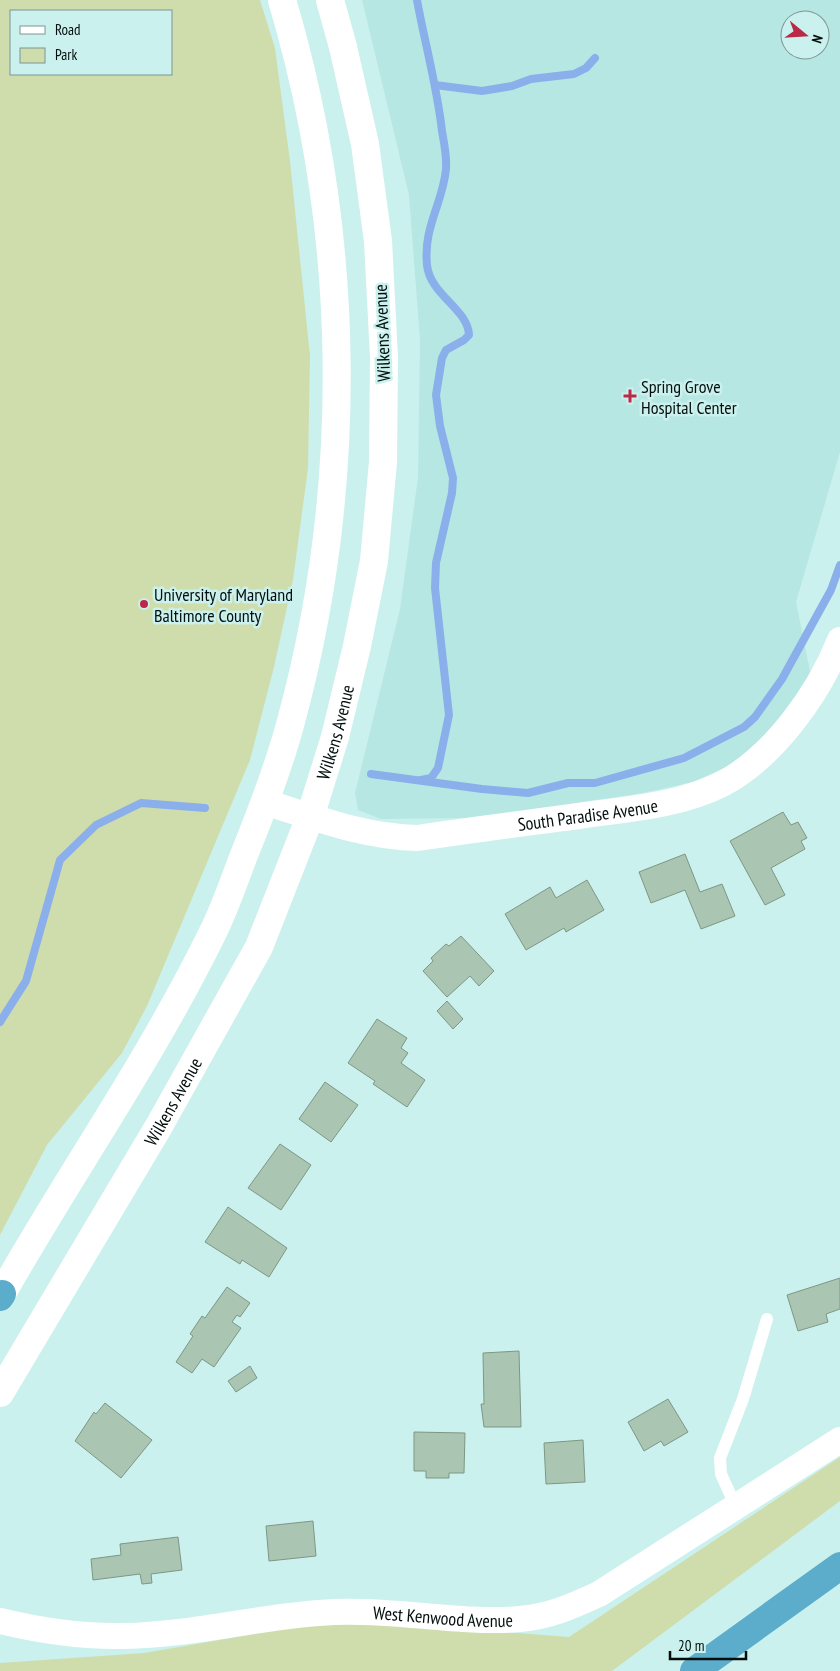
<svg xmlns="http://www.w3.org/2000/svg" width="840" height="1671" font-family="'PT Sans Narrow',sans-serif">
	<rect width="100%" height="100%" fill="#cbf1ee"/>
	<!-- built -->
	<path fill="#b7e7e3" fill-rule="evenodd" d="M362,0h478v452l-44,150 16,79 -32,44 -45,38 -42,19 -50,11 -169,25 -93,1 -23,-9 -3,-17 45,-184 18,-132 2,-137 -11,-145zM790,20h30v30h-30z"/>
	<!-- green -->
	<g fill="#cfddad" fill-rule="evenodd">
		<path d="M0,0h260l15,48 15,113 20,195 -2,112 -15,112 -19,87 -24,93 -103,246 -25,47 -75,92 -47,90zM171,11v63h-160v-63z"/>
		<polygon points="840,1457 840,1501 612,1671 0,1671 0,1663 144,1653 341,1619 569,1637"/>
	</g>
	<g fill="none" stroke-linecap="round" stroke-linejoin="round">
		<!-- stream -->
		<g stroke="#8bafeb" stroke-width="8">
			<path d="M417,0c8,44 20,86 25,131 2,12 5,25 4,38 -3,34 -23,58 -19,96 3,30 41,44 42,70l-5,5 -18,10 -4,8 -6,37 4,31 13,52 -1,15 -16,70 -1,25 14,127 -11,53 -7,10 -10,2"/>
			<polyline points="435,85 482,91 512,86 531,79 574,74 586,68 595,58"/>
			<polyline points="371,774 482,789 528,793 568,783 595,783 684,758 744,727 755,717 782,679 831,590 840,565"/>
			<polyline points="0,1022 26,981 60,860 96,825 141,803 205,808"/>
		</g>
	</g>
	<!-- building -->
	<g fill="#aac6b3" stroke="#7d9785">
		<polygon points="783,812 791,825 798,822 807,838 801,841 805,849 771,868 785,895 765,905 730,841"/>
		<polygon points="685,854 700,892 722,884 735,916 701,929 685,890 651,903 639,872"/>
		<polygon points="587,880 604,910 566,932 564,928 526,950 505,914 550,887 556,898"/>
		<polygon points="461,936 494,971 479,986 470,976 447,997 423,971 433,961 431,958 446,944 449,946"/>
		<polygon points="447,1001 463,1019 453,1029 437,1011"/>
		<polygon points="377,1019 407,1038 401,1048 408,1053 401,1063 425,1080 407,1107 373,1084 375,1081 348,1063"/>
		<polygon points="325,1082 358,1105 331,1142 299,1119"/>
		<polygon points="280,1144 311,1165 281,1210 248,1188"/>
		<polygon points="228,1207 287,1248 269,1277 242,1260 240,1264 205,1242"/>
		<polygon points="840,1278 840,1309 826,1314 828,1322 798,1331 787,1295"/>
		<polygon points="227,1287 250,1303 240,1317 237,1315 232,1322 241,1328 214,1367 202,1359 192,1373 176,1362 193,1336 190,1334 202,1316 205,1318"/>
		<polygon points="519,1351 521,1427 484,1427 481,1404 484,1404 483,1353"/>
		<polygon points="250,1366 257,1378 236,1392 228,1381"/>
		<polygon points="668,1399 688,1432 664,1446 661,1441 644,1451 628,1422"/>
		<polygon points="105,1403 152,1440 121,1478 75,1441 94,1412 96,1414"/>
		<polygon points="414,1432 465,1433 464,1473 449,1473 449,1478 426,1478 426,1471 414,1471"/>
		<polygon points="583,1440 585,1482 546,1484 544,1443"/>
		<polygon points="313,1521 316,1556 269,1561 266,1526"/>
		<polygon points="178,1537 182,1570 151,1574 152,1583 142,1584 140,1574 93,1580 91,1559 121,1555 120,1544"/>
	</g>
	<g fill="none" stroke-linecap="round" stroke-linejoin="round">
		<!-- service -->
		<polyline stroke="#fff" stroke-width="12" points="736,1507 721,1474 720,1458 743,1399 767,1319"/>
		<!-- minor -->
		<g stroke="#fff" stroke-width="26">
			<path id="s1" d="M265,802c50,16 100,35 153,36 54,-8 108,-15 161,-22 48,-7 99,-10 143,-32 52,-27 97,-91 118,-144"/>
			<path id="s2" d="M0,1621c41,10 82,16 124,15 70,-1 140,-21 210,-24 62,-3 126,12 186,7 28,-2 53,-13 79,-25l241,-154"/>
		</g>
		<!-- secondary -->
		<g stroke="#fff" stroke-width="28">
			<path d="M0,1297c69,-122 151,-238 213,-365 12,-24 21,-51 31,-77 17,-42 34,-86 46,-130 65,-237 62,-490 -8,-725"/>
			<path id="s3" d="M0,1393l159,-267 100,-179 51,-130 25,-80 22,-91 17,-85 9,-99 1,-105 -6,-116 -13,-97 -22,-97 -13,-47"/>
		</g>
		<!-- motorway -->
		<g stroke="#5caccb" stroke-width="28">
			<polyline points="0,1297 2,1294"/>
			<polyline points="694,1671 840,1566"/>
		</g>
	</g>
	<!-- markers -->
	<g fill="#ba2945" stroke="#cbf1ee" stroke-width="2">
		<path d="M627.5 388.5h5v5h5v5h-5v5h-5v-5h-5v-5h5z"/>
		<circle cx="144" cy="604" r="5"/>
	</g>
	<g text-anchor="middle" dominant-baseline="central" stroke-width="5" stroke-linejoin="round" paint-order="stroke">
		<!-- street labels -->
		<g font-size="18" fill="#030e0d" stroke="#cbf1ee">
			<text transform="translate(382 333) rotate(-92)">Wilkens Avenue</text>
			<text stroke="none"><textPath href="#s3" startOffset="744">Wilkens Avenue</textPath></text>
			<text stroke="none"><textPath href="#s1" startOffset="329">South Paradise Avenue</textPath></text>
			<text stroke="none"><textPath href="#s3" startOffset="339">Wilkens Avenue</textPath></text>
			<text stroke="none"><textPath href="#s2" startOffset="446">West Kenwood Avenue</textPath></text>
		</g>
		<!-- poi labels -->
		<g font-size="18" fill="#030e0d" stroke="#cbf1ee" text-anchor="start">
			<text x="641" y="386">Spring Grove<tspan x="641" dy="21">Hospital Center</tspan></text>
			<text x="154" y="594">University of Maryland<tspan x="154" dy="21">Baltimore County</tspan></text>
		</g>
	</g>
	<!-- legend -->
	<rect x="10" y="10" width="162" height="65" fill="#cbf1ee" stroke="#7b9694"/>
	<rect x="20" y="26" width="25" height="8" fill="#ffffff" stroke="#7b9694"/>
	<text x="55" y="35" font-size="15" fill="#030e0d">Road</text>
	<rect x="20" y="48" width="25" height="15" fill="#cfddad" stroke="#7b9694"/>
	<text x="55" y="60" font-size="15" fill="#030e0d">Park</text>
	<!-- north arrow -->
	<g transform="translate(805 35) rotate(108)"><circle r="24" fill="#cbf1ee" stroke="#7b9694"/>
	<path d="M0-4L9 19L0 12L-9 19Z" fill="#ba2945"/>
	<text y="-8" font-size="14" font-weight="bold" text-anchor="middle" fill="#030e0d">N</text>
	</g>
	<!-- scale -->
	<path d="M670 1651v8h76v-8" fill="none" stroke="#030e0d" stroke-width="2.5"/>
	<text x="678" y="1651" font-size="15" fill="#030e0d" stroke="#cbf1ee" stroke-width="4" paint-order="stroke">20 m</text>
</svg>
